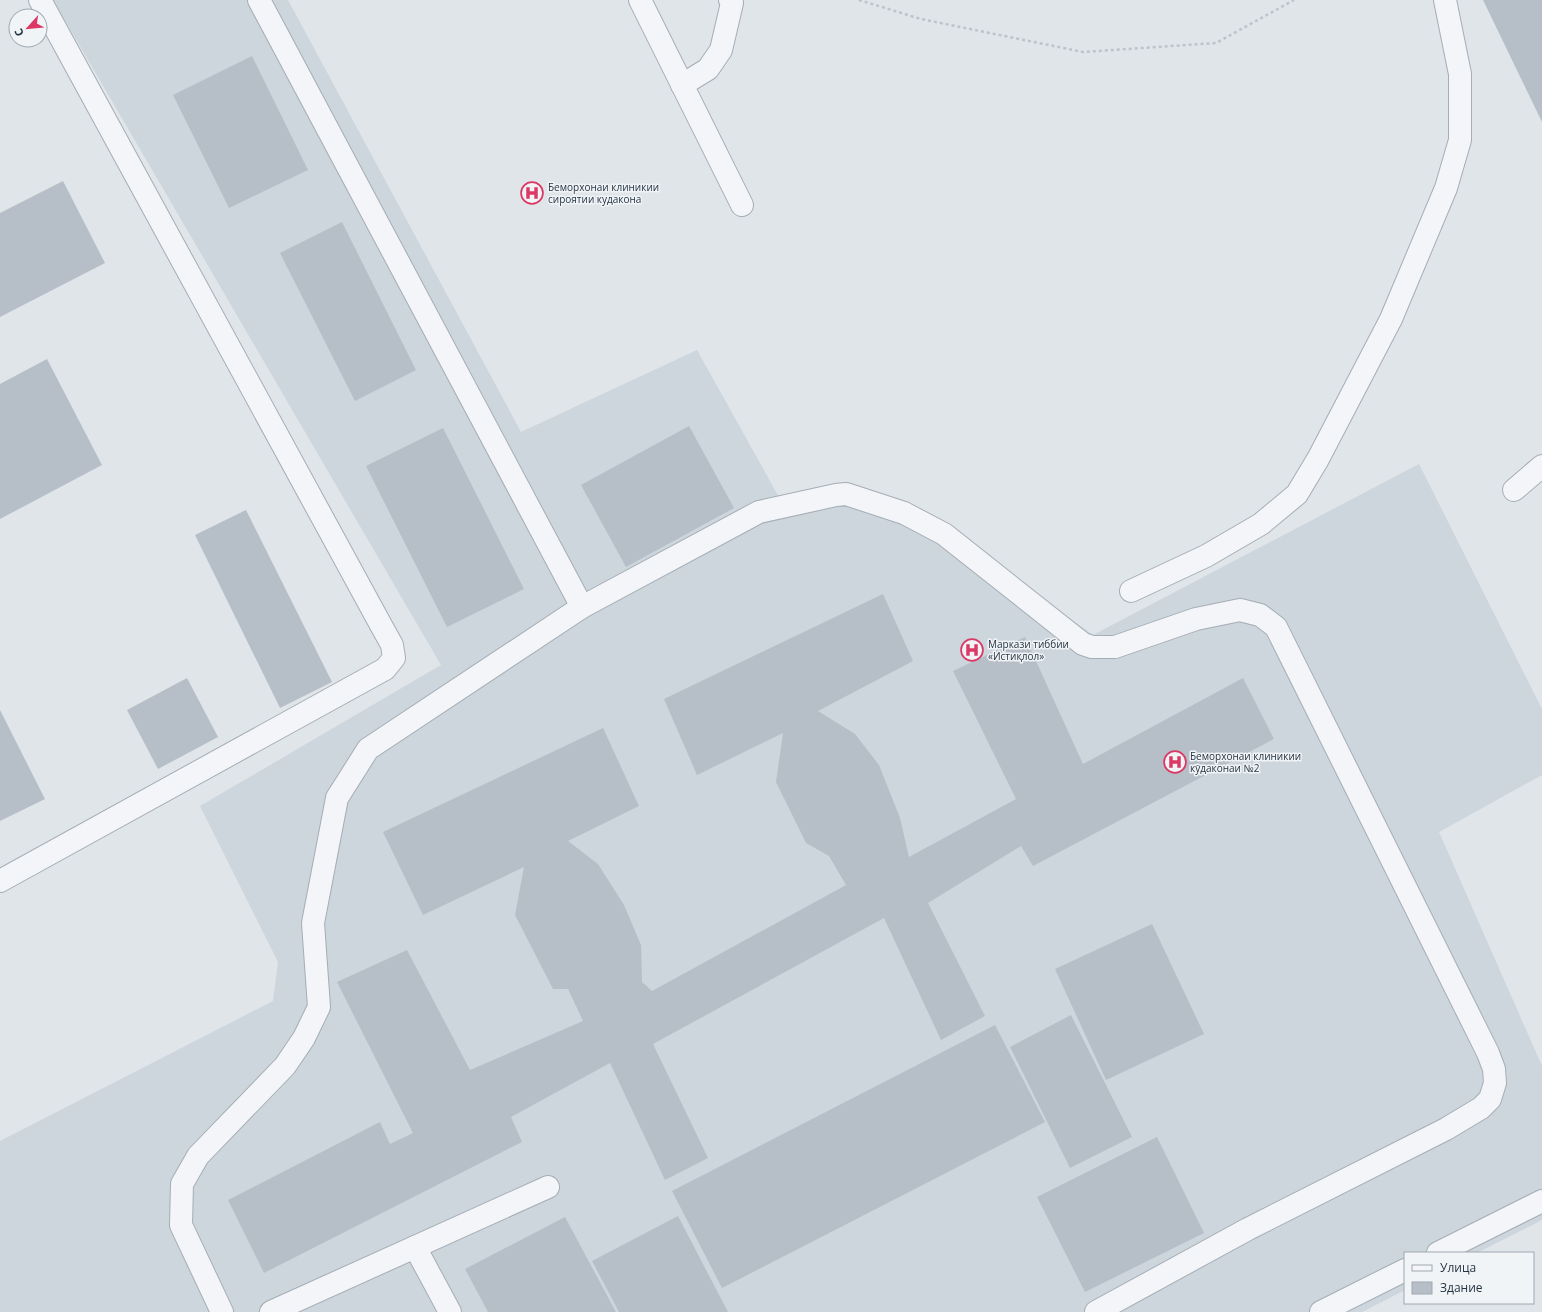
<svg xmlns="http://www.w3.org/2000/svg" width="1542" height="1312" font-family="'Open Sans',sans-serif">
	<rect width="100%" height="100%" fill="#e0e5ea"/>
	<!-- built -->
	<polygon fill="#cdd5dd" points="53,0 288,0 521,432 697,350 785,508 851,490 923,513 1093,635 1419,464 1542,709 1542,775 1439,832 1542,1066 1542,1220 1477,1253 1405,1253 1405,1290 1362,1312 0,1312 0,1141 273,1001 278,962 200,806 441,665"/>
	<!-- building -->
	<g fill="#b6bfc8">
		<polygon points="1483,0 1542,0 1542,122"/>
		<polygon points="252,56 308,170 229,208 173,95"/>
		<polygon points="63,181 105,263 0,317 0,213"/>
		<polygon points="342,222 416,370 355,401 280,253"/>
		<polygon points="47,359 102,465 0,519 0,384"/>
		<polygon points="689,426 734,508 626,567 581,485"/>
		<polygon points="443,428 524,589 447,627 366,466"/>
		<polygon points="246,510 332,682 280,708 195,535"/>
		<polygon points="883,594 913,661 818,711 855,734 879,765 900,818 909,857 1016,799 953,671 1025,637 1083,764 1243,678 1274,739 1033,866 1021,846 928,903 985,1016 941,1040 884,918 653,1044 708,1158 665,1180 610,1063 511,1117 522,1142 264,1273 228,1200 380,1122 390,1144 413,1133 337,982 407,950 470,1070 583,1021 568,989 553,989 515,915 524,867 423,915 383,832 603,728 639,806 568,841 598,864 624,905 641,945 642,982 652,991 846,885 829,856 806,843 776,782 783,733 697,775 664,699"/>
		<polygon points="187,678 218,737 158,769 127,710"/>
		<polygon points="0,710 45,799 0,821"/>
		<polygon points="1152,924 1204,1034 1106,1080 1055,969"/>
		<polygon points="1071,1015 1132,1137 1070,1168 1010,1047"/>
		<polygon points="995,1025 1045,1122 722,1288 672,1191"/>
		<polygon points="1157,1137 1204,1233 1085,1292 1037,1197"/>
		<polygon points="678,1216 728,1312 619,1312 592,1261"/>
		<polygon points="565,1217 616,1312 488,1312 465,1269"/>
	</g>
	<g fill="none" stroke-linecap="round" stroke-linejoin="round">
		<!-- minor casing -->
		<g stroke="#a5adb5" stroke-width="24">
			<g id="minor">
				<polyline points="640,0 742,205"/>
				<polyline points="682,85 708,69 721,50 732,3 730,0"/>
				<polyline points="1514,490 1542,466"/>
				<polyline points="1131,591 1206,556 1261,524 1297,494 1318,459 1391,319 1446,188 1460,140 1460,74 1445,0"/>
				<polyline points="582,607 759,512 836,495 846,494 904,513 944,534 1083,644 1092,647 1115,647 1196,619 1240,610 1260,615 1276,627 1488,1053 1494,1069 1495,1083 1490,1099 1481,1108 1446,1129 1248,1229 1096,1312"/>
				<polyline points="0,881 385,669 394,658 392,645 382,627 40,0"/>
				<polyline points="415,1247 450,1312"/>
				<polyline points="1438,1253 1542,1201"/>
				<polyline points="222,1312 181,1225 182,1184 198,1156 285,1066 304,1038 319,1007 313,923 337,798 368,749 582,607 259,0"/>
				<polyline points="271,1312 548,1187"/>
				<polyline points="1321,1312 1405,1270"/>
			</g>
		</g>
		<!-- path -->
		<polyline stroke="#bec3c9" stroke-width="2.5" stroke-dasharray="3 3" stroke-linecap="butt" points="859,0 921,19 1083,52 1216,43 1294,0"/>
		<!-- minor -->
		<use href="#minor" stroke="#f3f5f8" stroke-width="22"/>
	</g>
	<!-- icons -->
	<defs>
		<g id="hospital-ring" transform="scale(1.15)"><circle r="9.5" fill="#f0f4f7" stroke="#dc3865" stroke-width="1.5"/><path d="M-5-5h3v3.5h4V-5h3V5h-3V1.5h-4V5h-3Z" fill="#dc3865"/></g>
	</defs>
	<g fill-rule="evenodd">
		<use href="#hospital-ring" x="532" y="193"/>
		<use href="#hospital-ring" x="972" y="650"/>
		<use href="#hospital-ring" x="1175" y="762"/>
	</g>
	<g text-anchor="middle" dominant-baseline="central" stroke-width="3" stroke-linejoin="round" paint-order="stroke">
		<!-- poi labels -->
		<g font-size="10" fill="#273543" stroke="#f0f4f7" text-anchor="start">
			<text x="548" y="187">Беморхонаи клиникии<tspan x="548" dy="12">сироятии кудакона</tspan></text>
			<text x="988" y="644">Маркази тиббии<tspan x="988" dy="12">«Истиқлол»</tspan></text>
			<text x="1190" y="756">Беморхонаи клиникии<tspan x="1190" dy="12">кӯдаконаи №2</tspan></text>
		</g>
	</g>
	<!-- legend -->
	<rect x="1404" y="1252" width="130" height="52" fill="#f0f4f7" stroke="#a0a8af"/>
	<rect x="1412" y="1265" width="20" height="6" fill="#f3f5f8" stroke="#a0a8af"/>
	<text x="1440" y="1272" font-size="12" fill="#273543">Улица</text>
	<rect x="1412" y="1282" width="20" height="12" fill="#b6bfc8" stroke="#a0a8af"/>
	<text x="1440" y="1292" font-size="12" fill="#273543">Здание</text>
	<!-- north arrow -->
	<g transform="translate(28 28) rotate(243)"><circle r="19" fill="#f0f4f7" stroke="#a0a8af"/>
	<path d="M0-3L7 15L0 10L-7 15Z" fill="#dc3865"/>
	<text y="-6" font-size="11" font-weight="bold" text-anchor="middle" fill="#273543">С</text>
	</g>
</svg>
